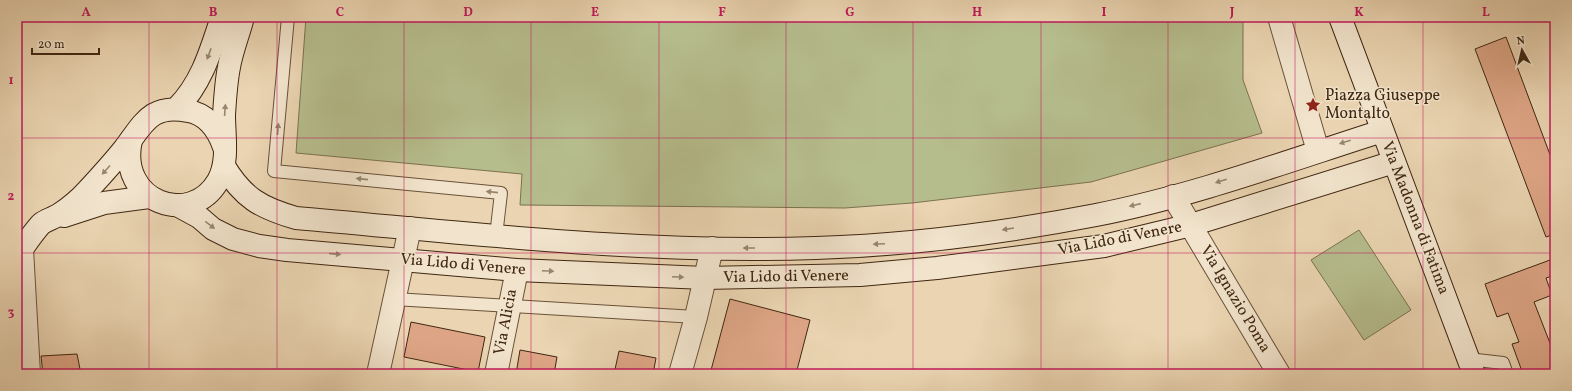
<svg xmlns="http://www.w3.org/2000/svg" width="1572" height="391" font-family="Vollkorn,serif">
	<rect width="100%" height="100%" fill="#ead4b1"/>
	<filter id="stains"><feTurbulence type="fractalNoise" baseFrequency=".005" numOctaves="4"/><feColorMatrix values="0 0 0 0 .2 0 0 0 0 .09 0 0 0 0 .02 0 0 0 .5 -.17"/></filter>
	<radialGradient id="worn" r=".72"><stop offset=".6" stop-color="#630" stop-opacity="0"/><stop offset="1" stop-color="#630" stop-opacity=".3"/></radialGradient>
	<!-- green -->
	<g fill="#b6bd8d" stroke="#7b724f">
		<polygon points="306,17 1243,17 1243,80 1262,133 1091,182 912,203 845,208 520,205 522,174 296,153"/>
		<polygon points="1359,230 1411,310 1364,340 1311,260"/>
	</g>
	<!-- building -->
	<g fill="#dda585" stroke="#402711">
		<polygon points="1506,37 1555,168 1555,234 1546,237 1475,49"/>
		<polygon points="1550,260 1555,275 1546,278 1552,295 1534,302 1555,356 1555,374 1523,374 1512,344 1519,342 1508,313 1497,317 1485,284"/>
		<polygon points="730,299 810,320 796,374 710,374"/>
		<polygon points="411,322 485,337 478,372 404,357"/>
		<polygon points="520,350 557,357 554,374 516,374"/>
		<polygon points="619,351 656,358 653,374 614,374"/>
		<polygon points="77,354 81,374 43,374 41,356"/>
	</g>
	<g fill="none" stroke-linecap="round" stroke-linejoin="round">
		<!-- lane casing -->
		<g stroke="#6a5239" stroke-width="14">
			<g id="lane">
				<polyline points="288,17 274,171 501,193 496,236"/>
				<polyline points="394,299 696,317"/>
				<polyline points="1468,359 1503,363 1507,374"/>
			</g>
		</g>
		<!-- street casing -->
		<g stroke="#6a5239" stroke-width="24">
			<g id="street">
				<polyline points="1279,17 1318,151"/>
				<polyline points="1173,196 1279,374"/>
				<polyline points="22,249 29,374"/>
				<polyline points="378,374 410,228"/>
				<polyline points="496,374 517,270"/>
				<polyline points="680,374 696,317 712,248"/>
			</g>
		</g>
		<!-- secondary casing -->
		<g stroke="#402711" stroke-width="24">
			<g id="secondary">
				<polyline points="1340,17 1474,374"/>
				<path d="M177,108c25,-25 34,-58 45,-91"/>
				<path d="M131,140c-14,62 60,88 87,41 11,-19 6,-45 6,-66 1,-16 2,-33 5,-48 3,-17 10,-34 14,-50"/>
				<path d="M224,166c19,32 37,42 72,52 173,15 346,36 520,30 93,-3 187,-15 280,-33 97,-19 192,-54 286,-84"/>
				<polyline points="177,205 199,217 213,229 233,239 259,246 287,250 517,270 705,278 860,275 937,268 1104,246 1191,225 1394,162"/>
				<polyline points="64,216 104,203 149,197"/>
				<path d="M17,256c8,-11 15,-22 24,-32 5,-4 13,-6 19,-10 9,-6 20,-15 28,-24 12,-13 24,-26 36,-41 19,-24 26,-46 64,-38 19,3 30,19 36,36"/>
			</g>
		</g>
		<!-- lane -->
		<use href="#lane" stroke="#f1e3cc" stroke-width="12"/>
		<!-- street -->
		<use href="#street" stroke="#f1e3cc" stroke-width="22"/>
		<!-- secondary -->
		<use href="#secondary" stroke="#f1e3cc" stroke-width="22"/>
	</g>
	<!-- one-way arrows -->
	<defs><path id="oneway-solid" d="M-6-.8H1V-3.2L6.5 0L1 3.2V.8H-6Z"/></defs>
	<g fill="#98856e">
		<use href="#oneway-solid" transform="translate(209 54) rotate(110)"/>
		<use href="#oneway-solid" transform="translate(225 110) rotate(-86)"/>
		<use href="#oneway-solid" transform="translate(278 129) rotate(-85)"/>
		<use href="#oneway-solid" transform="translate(1345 142) rotate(162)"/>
		<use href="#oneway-solid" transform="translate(106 170) rotate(132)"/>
		<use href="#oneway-solid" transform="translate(362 179) rotate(-174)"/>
		<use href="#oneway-solid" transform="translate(1221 181) rotate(163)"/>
		<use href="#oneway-solid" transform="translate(492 192) rotate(-174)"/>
		<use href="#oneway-solid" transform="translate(1135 205) rotate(167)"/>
		<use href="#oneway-solid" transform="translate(210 225) rotate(38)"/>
		<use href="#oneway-solid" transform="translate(1008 229) rotate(171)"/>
		<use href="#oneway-solid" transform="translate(879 244) rotate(177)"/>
		<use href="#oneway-solid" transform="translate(749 248) rotate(180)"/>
		<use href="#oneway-solid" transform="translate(335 254) rotate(5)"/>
		<use href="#oneway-solid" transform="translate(548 271) rotate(3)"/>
		<use href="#oneway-solid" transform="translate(678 277) rotate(3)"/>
	</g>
	<!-- grid -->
	<path fill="none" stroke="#c2185b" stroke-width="1" stroke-opacity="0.55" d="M149,17v357M277,17v357M404,17v357M531,17v357M659,17v357M786,17v357M913,17v357M1041,17v357M1168,17v357M1295,17v357M1423,17v357M17,138h1538M17,253h1538"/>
	<!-- icons -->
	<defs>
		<g id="sight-bare" transform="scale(1.2)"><path d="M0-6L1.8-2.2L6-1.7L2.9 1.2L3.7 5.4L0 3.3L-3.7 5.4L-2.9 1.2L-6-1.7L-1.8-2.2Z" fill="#8f2418" stroke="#f1e3cc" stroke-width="2.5" paint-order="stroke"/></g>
	</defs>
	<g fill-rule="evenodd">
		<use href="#sight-bare" x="1313" y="105"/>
	</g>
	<g text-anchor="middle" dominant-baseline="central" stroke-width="3" stroke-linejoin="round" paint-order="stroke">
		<!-- poi labels -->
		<g font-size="16" fill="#402711" stroke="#f1e3cc" text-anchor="start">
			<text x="1325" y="96">Piazza Giuseppe<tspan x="1325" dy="18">Montalto</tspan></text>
		</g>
		<!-- street labels -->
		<g font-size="16" fill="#402711" stroke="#f1e3cc">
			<text transform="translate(1415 218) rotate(69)">Via Madonna di Fatima</text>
			<text transform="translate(1120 239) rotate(-11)">Via Lido di Venere</text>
			<text transform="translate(463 265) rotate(5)">Via Lido di Venere</text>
			<text transform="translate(786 277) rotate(-1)">Via Lido di Venere</text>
			<text transform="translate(1235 299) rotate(59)">Via Ignazio Poma</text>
			<text transform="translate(506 322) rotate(-79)">Via Alicia</text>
		</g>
	</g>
	<!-- margin -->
	<rect width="1572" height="391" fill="none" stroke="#ead4b1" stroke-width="44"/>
	<!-- north arrow -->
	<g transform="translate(1522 50) rotate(352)" stroke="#f1e3cc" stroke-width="3" paint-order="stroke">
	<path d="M0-3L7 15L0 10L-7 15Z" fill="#402711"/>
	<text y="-6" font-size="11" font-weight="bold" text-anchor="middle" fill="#402711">N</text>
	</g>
	<!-- scale -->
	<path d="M32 48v6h67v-6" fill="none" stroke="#402711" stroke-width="2"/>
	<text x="38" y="48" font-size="12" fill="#402711" stroke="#f1e3cc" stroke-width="3" paint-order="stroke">20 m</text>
	<rect x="22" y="22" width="1528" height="347" fill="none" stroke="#c2185b" stroke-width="1.5"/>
	<g font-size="13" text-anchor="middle" font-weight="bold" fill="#c2185b">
		<text x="86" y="16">A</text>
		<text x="213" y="16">B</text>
		<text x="340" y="16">C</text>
		<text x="468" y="16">D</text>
		<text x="595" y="16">E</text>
		<text x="722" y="16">F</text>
		<text x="850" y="16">G</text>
		<text x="977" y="16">H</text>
		<text x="1104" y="16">I</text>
		<text x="1232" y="16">J</text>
		<text x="1359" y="16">K</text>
		<text x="1486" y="16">L</text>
		<text x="11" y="84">1</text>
		<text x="11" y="200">2</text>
		<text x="11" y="316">3</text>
	</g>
	<rect width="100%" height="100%" filter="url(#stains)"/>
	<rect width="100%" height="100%" fill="url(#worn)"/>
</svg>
